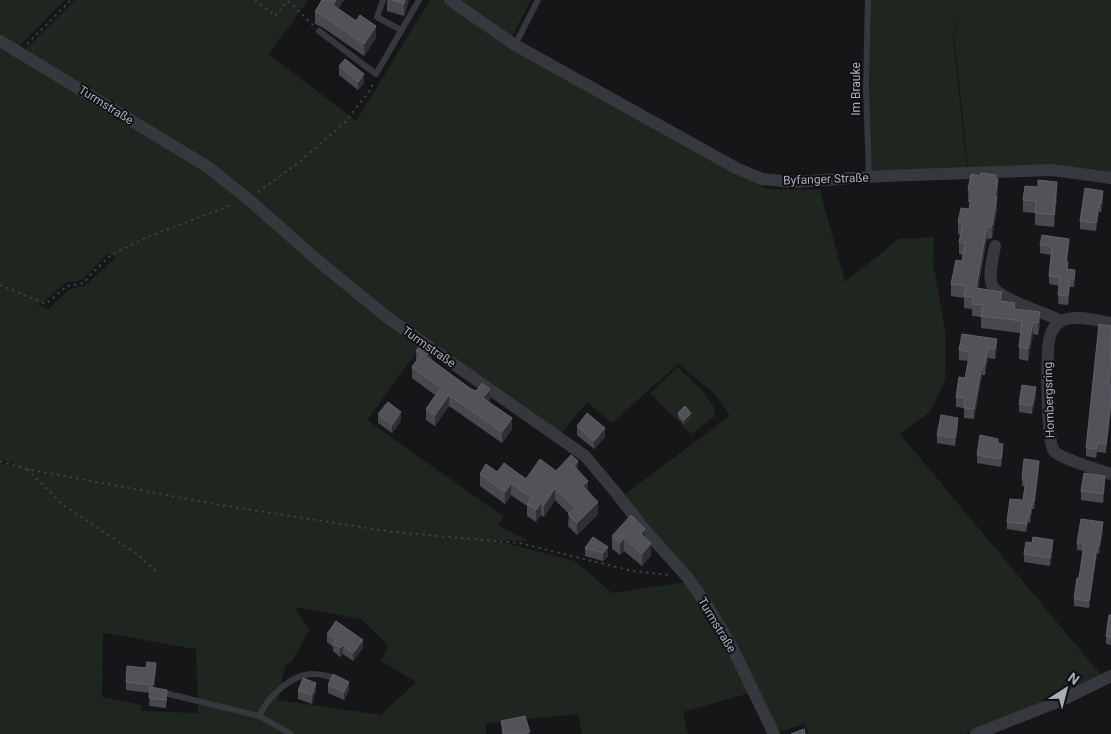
<svg xmlns="http://www.w3.org/2000/svg" width="1111" height="734" font-family="Roboto,sans-serif">
	<rect width="100%" height="100%" fill="#161618"/>
	<!-- green -->
	<g fill="#1e261f" fill-rule="evenodd">
		<polygon points="0,0 65,0 17,48 0,37"/>
		<polygon points="75,0 308,0 269,54 356,121 430,0 442,0 545,66 767,189 820,190 845,282 899,239 934,237 933,262 946,337 945,380 931,411 900,434 1102,676 965,734 809,734 804,724 778,732 734,646 695,577 650,529 625,494 730,416 715,394 678,364 612,423 587,402 562,433 387,311 218,172 24,51"/>
		<polygon points="456,0 531,0 511,38"/>
		<polygon points="871,0 1111,0 1111,172 968,168 954,36 960,19 953,37 967,168 871,172 869,85"/>
		<path d="M0,44l189,114 232,188 -54,74 137,97 -6,8 30,16 -34,-1 81,21 37,32 75,-11 20,29 43,82 -67,19 5,22h-106l-4,-20 -92,9v11h-486v-272l14,4 1,-2 -15,-5zM108,253l8,4 -31,29 -15,3 -22,20 -10,-5 7,-3 20,-18 17,-3zM294,607l67,12 27,26 -7,16 35,21 -35,33 -103,-15 7,-35 7,-3 17,-32zM103,633l93,16 2,64 -57,-2v-6l-39,-8z"/>
		<polygon points="678,367 704,393 715,409 714,417 691,434 650,393"/>
	</g>
	<g fill="none" stroke-linecap="round" stroke-linejoin="round">
		<!-- path -->
		<g stroke="#3d3f44" stroke-width="2" stroke-dasharray="2.5 4" stroke-linecap="butt">
			<polyline points="255,0 275,16 288,1 313,25"/>
			<polyline points="27,44 71,0"/>
			<polyline points="258,192 298,163 345,122 371,89 373,83"/>
			<polyline points="0,285 46,304 67,286 84,283 89,276 111,255 145,238 234,204"/>
			<polyline points="0,461 27,469 220,505 393,532 519,543 633,571 669,575"/>
			<polyline points="27,469 63,505 137,554 157,572"/>
		</g>
		<!-- lane -->
		<g stroke="#37383d" stroke-width="6">
			<polyline points="383,0 377,17 401,30"/>
			<polyline points="868,0 866,87 869,177"/>
			<polyline points="319,31 376,74 419,0"/>
			<polyline points="515,45 538,0"/>
			<polyline points="161,692 259,716 291,734"/>
			<path d="M259,716c5,-11 13,-20 22,-28 20,-17 35,-17 59,-8"/>
		</g>
		<!-- street -->
		<g stroke="#37383d" stroke-width="12">
			<polyline points="450,0 515,45 736,168 762,179 793,182 884,176 1052,170 1111,178"/>
			<polyline points="0,41 208,167 248,199 322,264 388,318 585,456 617,494 645,530 688,578 710,610 732,647 774,734"/>
			<path d="M995,246c-2,11 -7,29 -3,39 7,15 53,27 69,36"/>
			<path d="M1111,323c-14,-2 -36,-9 -50,-2 -5,3 -9,9 -11,15 -4,15 -4,105 4,115 7,8 45,19 57,23"/>
			<polyline points="976,734 1060,701 1111,676"/>
		</g>
	</g>
	<!-- wall -->
	<g fill="#47494d">
		<polygon points="322,0 344,0 338,9 376,38 364,56 322,27 315,24 315,12"/>
		<polygon points="387,0 409,0 404,16 387,11"/>
		<polygon points="339,66 364,83 358,90 339,75"/>
		<polygon points="996,179 998,191 997,197 997,209 992,238 987,239 978,289 1002,301 1015,309 1040,312 1040,325 1038,335 1033,334 1028,361 1019,359 1019,347 1021,333 981,328 981,317 972,316 972,309 964,308 964,298 951,296 951,284 962,261 963,255 959,254 959,242 961,235 958,234 958,222 969,209 970,202 968,202 968,190"/>
		<polygon points="1057,195 1054,227 1035,225 1035,213 1023,212 1023,200"/>
		<polygon points="1103,199 1101,212 1099,212 1096,231 1080,229 1080,221"/>
		<polygon points="1040,245 1069,247 1067,262 1068,269 1075,278 1074,287 1070,287 1068,305 1058,304 1059,286 1049,284 1049,276 1051,255 1040,253"/>
		<polygon points="1111,326 1106,453 1097,452 1096,458 1086,456 1086,448"/>
		<polygon points="962,334 997,349 995,359 988,358 985,375 982,375 974,419 964,418 964,408 956,407 956,397 965,378 968,361 959,360 959,350"/>
		<polygon points="416,351 432,359 432,360 471,389 490,400 489,402 512,429 502,443 449,406 435,426 426,420 426,409 435,395 412,378 412,367 416,361"/>
		<polygon points="1036,396 1032,414 1019,412 1019,404"/>
		<polygon points="678,413 691,417 684,424 678,417"/>
		<polygon points="378,414 401,421 392,433 378,423"/>
		<polygon points="577,426 605,437 594,449 577,435"/>
		<polygon points="958,426 955,446 937,443 937,435"/>
		<polygon points="1003,453 1001,467 977,463 977,455"/>
		<polygon points="1039,468 1034,509 1032,509 1030,523 1028,522 1026,532 1007,529 1007,522 1023,500 1025,486 1022,486 1022,479"/>
		<polygon points="556,471 578,471 598,514 577,535 568,526 569,514 555,500 544,517 541,515 536,522 527,516 527,506 511,495 505,504 480,486 480,474 526,479"/>
		<polygon points="1105,484 1103,503 1081,500 1081,491"/>
		<polygon points="1103,530 1099,554 1097,553 1089,608 1074,606 1074,599 1079,578 1083,551 1077,550 1077,543"/>
		<polygon points="612,536 645,537 651,555 642,566 624,551 620,555 612,549"/>
		<polygon points="593,537 608,556 603,561 585,556 585,548"/>
		<polygon points="1053,548 1050,566 1024,562 1024,554"/>
		<polygon points="1111,615 1111,645 1106,644 1106,636"/>
		<polygon points="327,634 363,648 353,661 343,654 340,657 333,651 333,647 327,642"/>
		<polygon points="156,671 154,688 167,699 166,708 149,706 150,693 126,690 126,682"/>
		<polygon points="328,685 349,690 344,700 328,693"/>
		<polygon points="298,691 316,691 312,704 298,699"/>
		<polygon points="501,721 530,734 502,734"/>
	</g>
	<!-- shaded-wall -->
	<g fill="#2f3033">
		<polygon points="336,0 344,0 333,18 333,5"/>
		<polygon points="405,0 409,0 404,16 404,4"/>
		<polygon points="376,26 376,38 364,56 364,44"/>
		<polygon points="364,74 364,83 358,90 358,82"/>
		<polygon points="998,179 998,191 995,209 995,197"/>
		<polygon points="1057,182 1057,195 1054,227 1054,215"/>
		<polygon points="1103,191 1103,199 1101,212 1101,204"/>
		<polygon points="997,197 997,209 992,238 992,226"/>
		<polygon points="1099,203 1099,212 1096,231 1096,223"/>
		<polygon points="987,227 987,239 976,300 976,288"/>
		<polygon points="1069,239 1069,247 1066,270 1066,262"/>
		<polygon points="1070,279 1070,287 1068,305 1068,296"/>
		<polygon points="1040,312 1040,325 1038,335 1038,323"/>
		<polygon points="1033,322 1033,334 1028,361 1028,349"/>
		<polygon points="997,339 997,349 995,359 995,349"/>
		<polygon points="432,348 432,359 426,367 426,356"/>
		<polygon points="988,348 988,358 985,375 985,365"/>
		<polygon points="982,365 982,375 974,419 974,409"/>
		<polygon points="1036,387 1036,396 1032,414 1032,406"/>
		<polygon points="490,389 490,400 483,409 483,398"/>
		<polygon points="449,395 449,406 435,426 435,415"/>
		<polygon points="1111,401 1111,410 1106,453 1106,445"/>
		<polygon points="401,412 401,421 392,433 392,425"/>
		<polygon points="691,413 691,417 684,424 684,420"/>
		<polygon points="512,418 512,429 502,443 502,432"/>
		<polygon points="958,418 958,426 955,446 955,438"/>
		<polygon points="605,428 605,437 594,449 594,441"/>
		<polygon points="1003,444 1003,453 1001,467 1001,459"/>
		<polygon points="578,461 578,473 574,466"/>
		<polygon points="1039,461 1039,468 1034,509 1034,502"/>
		<polygon points="1105,476 1105,484 1103,503 1103,494"/>
		<polygon points="588,481 588,493 583,486"/>
		<polygon points="511,483 511,495 505,504 505,492"/>
		<polygon points="555,488 555,500 544,517 544,505"/>
		<polygon points="1032,501 1032,509 1030,523 1030,515"/>
		<polygon points="598,502 598,514 577,535 577,523"/>
		<polygon points="541,503 541,515 536,522 536,510"/>
		<polygon points="1103,522 1103,530 1099,554 1099,546"/>
		<polygon points="645,529 645,542 641,534"/>
		<polygon points="624,538 624,551 620,555 620,543"/>
		<polygon points="1053,540 1053,548 1050,566 1050,558"/>
		<polygon points="651,543 651,555 642,566 642,554"/>
		<polygon points="1097,546 1097,553 1089,608 1089,601"/>
		<polygon points="608,547 608,556 603,561 603,553"/>
		<polygon points="363,640 363,648 353,661 353,653"/>
		<polygon points="343,645 343,654 340,657 340,648"/>
		<polygon points="156,663 156,671 153,693 153,685"/>
		<polygon points="349,682 349,690 344,700 344,692"/>
		<polygon points="316,683 316,691 312,704 312,695"/>
	</g>
	<!-- building -->
	<g fill="#525359" stroke="#5f6168">
		<polygon points="322,0 336,0 333,5 356,21 360,15 376,26 364,44 322,15 315,12"/>
		<polygon points="392,0 405,0 404,4"/>
		<polygon points="345,59 364,74 358,82 339,66"/>
		<polygon points="981,173 996,175 996,179 998,179 995,197 997,197 992,226 987,227 976,288 1002,292 1000,301 1015,303 1014,309 1040,312 1038,323 1033,322 1028,349 1019,347 1022,321 981,316 983,305 972,304 973,297 964,296 966,286 951,284 956,260 962,261 965,243 959,242 963,223 958,222 961,208 969,209 972,191 968,190 971,174 980,176"/>
		<polygon points="1038,180 1057,182 1054,215 1035,213 1036,201 1023,200 1025,186 1038,187"/>
		<polygon points="1085,188 1103,191 1101,204 1099,203 1096,223 1080,221"/>
		<polygon points="1042,235 1069,239 1066,262 1068,262 1067,269 1075,270 1074,279 1070,279 1068,296 1058,295 1060,277 1049,276 1052,246 1040,245"/>
		<polygon points="1099,324 1111,326 1110,385 1111,385 1111,401 1106,445 1097,443 1096,449 1086,448"/>
		<polygon points="962,334 997,339 995,349 988,348 985,365 982,365 974,409 964,408 965,398 956,397 959,377 965,378 970,352 959,350"/>
		<polygon points="423,341 432,348 426,356 471,389 476,391 482,383 490,389 483,398 512,418 502,432 449,395 435,415 426,409 441,388 412,367 421,354 416,351"/>
		<polygon points="1022,385 1036,387 1032,406 1019,404"/>
		<polygon points="388,402 401,412 392,425 378,414"/>
		<polygon points="685,406 691,413 684,420 678,413"/>
		<polygon points="587,413 605,428 594,441 577,426"/>
		<polygon points="941,415 958,418 955,438 937,435"/>
		<polygon points="980,435 998,439 998,443 1003,444 1001,459 977,455"/>
		<polygon points="571,455 578,461 574,466 588,481 583,486 598,502 577,523 568,514 575,508 555,488 544,505 541,503 536,510 527,504 532,498 511,483 505,492 480,474 486,464 497,472 504,463 526,479 540,459 556,471"/>
		<polygon points="1024,459 1039,461 1034,502 1032,501 1030,515 1028,515 1026,524 1007,522 1010,499 1023,500 1026,479 1022,479"/>
		<polygon points="1084,473 1105,476 1103,494 1081,491"/>
		<polygon points="631,515 645,529 641,534 651,543 642,554 624,538 620,543 612,536"/>
		<polygon points="1081,519 1103,522 1099,546 1097,546 1089,601 1074,599 1077,578 1079,578 1084,544 1077,543"/>
		<polygon points="593,537 608,547 603,553 585,548"/>
		<polygon points="1033,537 1053,540 1050,558 1024,554 1026,542 1032,543"/>
		<polygon points="1109,615 1111,615 1111,637 1106,636"/>
		<polygon points="336,621 363,640 353,653 343,645 340,648 333,643 335,640 327,634"/>
		<polygon points="147,662 156,663 153,685 126,682 127,666 146,668"/>
		<polygon points="333,674 349,682 344,692 328,685"/>
		<polygon points="303,678 316,683 312,695 298,691"/>
		<polygon points="150,687 167,690 166,700 149,698"/>
		<polygon points="525,716 530,732 520,734 504,734 501,721"/>
		<polygon points="804,729 805,734 791,734"/>
	</g>
	<g text-anchor="middle" dominant-baseline="central" stroke-width="4" stroke-linejoin="round" paint-order="stroke">
		<!-- street labels -->
		<g font-size="12" fill="#a8adb8" stroke="#111113">
			<text transform="translate(856 89) rotate(-90)">Im Brauke</text>
			<text transform="translate(106 105) rotate(32)">Turmstraße</text>
			<text transform="translate(826 179) rotate(-2)">Byfanger Straße</text>
			<text transform="translate(429 347) rotate(35)">Turmstraße</text>
			<text transform="translate(1049 400) rotate(-92)">Hombergsring</text>
			<text transform="translate(717 625) rotate(59)">Turmstraße</text>
		</g>
	</g>
	<!-- north arrow -->
	<g transform="translate(1066 689) rotate(36)" stroke="#111113" stroke-width="4" paint-order="stroke">
	<path d="M0-4L9 19L0 12L-9 19Z" fill="#a8adb8"/>
	<text y="-8" font-size="14" font-weight="bold" text-anchor="middle" fill="#a8adb8">N</text>
	</g>
</svg>
